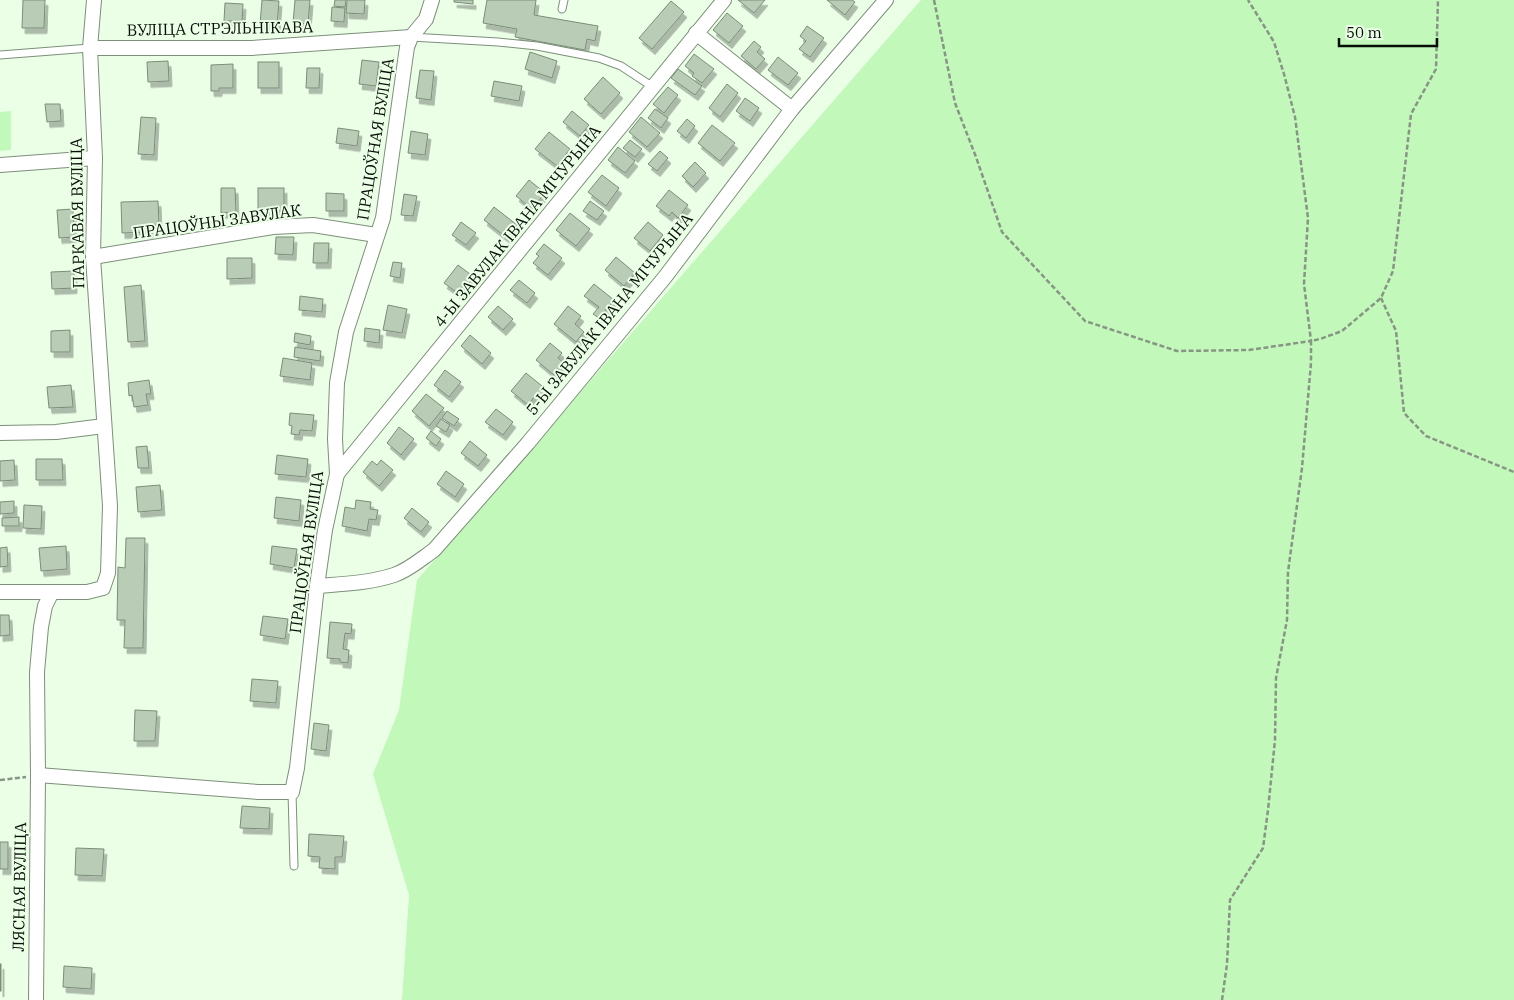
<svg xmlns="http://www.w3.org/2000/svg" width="1514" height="1000" font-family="'IBM Plex Serif',serif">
	<defs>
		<filter id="shadow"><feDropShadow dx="3" dy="5.5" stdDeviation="0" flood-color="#0004"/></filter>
	</defs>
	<rect width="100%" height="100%" fill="#ebffe7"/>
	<!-- green -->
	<g fill="#c2f8ba">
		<polygon points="921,0 1514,0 1514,1000 402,1000 409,895 373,774 399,710 417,580"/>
		<polygon points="11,111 11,150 0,151 0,112"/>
	</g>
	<!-- building -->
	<g fill="#b9ccb6" stroke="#7b8d78" filter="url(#shadow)">
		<polygon points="23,0 45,0 44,28 22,28"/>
		<polygon points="262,0 279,1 277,25 260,24"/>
		<polygon points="295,0 310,0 308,24 293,23"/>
		<polygon points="335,0 346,0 345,7 334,6"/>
		<polygon points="347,0 365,0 364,14 346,13"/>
		<polygon points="454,0 473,0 473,4 454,2"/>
		<polygon points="487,0 536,0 534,15 598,26 595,41 587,39 585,50 515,37 517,29 483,23"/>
		<polygon points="738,0 765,0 754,13"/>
		<polygon points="827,0 852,0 855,2 845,15"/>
		<polygon points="671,1 684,12 652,49 639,38"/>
		<polygon points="225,3 243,4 242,21 224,21"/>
		<polygon points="332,7 345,8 344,22 331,21"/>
		<polygon points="727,13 743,26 729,43 713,30"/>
		<polygon points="807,26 824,38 810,57 799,49 806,41 800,36"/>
		<polygon points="754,41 761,47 757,52 765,59 756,69 741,56"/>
		<polygon points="530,52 557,61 552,78 525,69"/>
		<polygon points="694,54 714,69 702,83 692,76 694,73 685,66"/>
		<polygon points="778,57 798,73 788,85 768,70"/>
		<polygon points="362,60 379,62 376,86 359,84"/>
		<polygon points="168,61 169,81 148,82 147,62"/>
		<rect x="258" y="62" width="21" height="26"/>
		<polygon points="233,64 233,88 219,88 219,91 211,91 211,65"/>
		<polygon points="307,68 320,68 319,88 306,88"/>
		<polygon points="678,69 702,86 695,95 671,78"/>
		<polygon points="420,70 434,71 431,100 416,98"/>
		<polygon points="603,77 620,93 601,114 584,99"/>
		<polygon points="494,81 522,86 519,101 491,96"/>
		<polygon points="727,84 738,93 720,117 709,108"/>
		<polygon points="668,87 678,95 664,113 653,104"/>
		<polygon points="745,98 759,108 750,121 736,111"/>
		<polygon points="45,104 60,104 61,121 47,122"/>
		<polygon points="655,109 668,118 661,128 648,118"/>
		<polygon points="572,111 589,125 580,136 563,122"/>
		<polygon points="141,117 156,118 154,155 138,154"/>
		<polygon points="641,117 660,133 647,147 629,132"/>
		<polygon points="687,119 695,126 686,138 677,131"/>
		<polygon points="712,125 735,143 720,161 698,143"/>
		<polygon points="338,128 359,131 357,146 336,143"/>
		<polygon points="411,131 428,134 425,155 408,153"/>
		<polygon points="549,132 570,149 557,166 535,149"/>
		<polygon points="630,140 642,149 635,157 623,148"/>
		<polygon points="618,147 635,161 625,173 608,160"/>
		<polygon points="660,151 668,158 657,171 648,164"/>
		<polygon points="695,162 706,173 693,187 682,176"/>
		<polygon points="602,175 619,188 606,206 588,192"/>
		<polygon points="529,180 545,193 532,209 516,196"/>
		<polygon points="221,188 235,188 236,212 221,213"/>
		<rect x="258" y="188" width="26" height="23"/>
		<polygon points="669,190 688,205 678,218 672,212 669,216 656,206"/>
		<polygon points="326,193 344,194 344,211 326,211"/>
		<polygon points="404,194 417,196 413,216 401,215"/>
		<polygon points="158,201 159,225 150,225 150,232 122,233 121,202"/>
		<polygon points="590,201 604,211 597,220 583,211"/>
		<polygon points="494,207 517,225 507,238 484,220"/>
		<polygon points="73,209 74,237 59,238 57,210"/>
		<polygon points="570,213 590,229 576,246 556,230"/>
		<polygon points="461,222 476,233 466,245 452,235"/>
		<polygon points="648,222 663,235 650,251 634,238"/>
		<polygon points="276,237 294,237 293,255 275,254"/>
		<polygon points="314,243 329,243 328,263 313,263"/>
		<polygon points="544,244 562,258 548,275 533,263 539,256 536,254"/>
		<polygon points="616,257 635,273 624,286 605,270"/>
		<polygon points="227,258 252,258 252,278 227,279"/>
		<polygon points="393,262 402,263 400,278 390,276"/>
		<polygon points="458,265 474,277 460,295 444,283"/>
		<polygon points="74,271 74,288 52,289 51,272"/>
		<polygon points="519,280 535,293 527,303 510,290"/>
		<polygon points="594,284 614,300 599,318 593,314 599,307 584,296"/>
		<polygon points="141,285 145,341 128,342 124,287"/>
		<polygon points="300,296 323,299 322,312 299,310"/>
		<polygon points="388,305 407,309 402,333 383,330"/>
		<polygon points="498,306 513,319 503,330 488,317"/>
		<polygon points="568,306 581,316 575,324 584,332 576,342 554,324"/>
		<polygon points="365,328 380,330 379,343 364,341"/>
		<polygon points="70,330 70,352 51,352 51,331"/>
		<polygon points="295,333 311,336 310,345 294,342"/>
		<polygon points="470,335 491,353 482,364 461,346"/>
		<polygon points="550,343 562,353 558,358 564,363 554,375 536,360"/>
		<polygon points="295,347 321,351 320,361 294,357"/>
		<polygon points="283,358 312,363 310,380 280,376"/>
		<polygon points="445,370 461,382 449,397 434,385"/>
		<polygon points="526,373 547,390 542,395 538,392 528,405 511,391"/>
		<polygon points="149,380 151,394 146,394 148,405 134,407 132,395 129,396 128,383"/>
		<polygon points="71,385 73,407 49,408 47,387"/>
		<polygon points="426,394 444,408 429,426 412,411"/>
		<polygon points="496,409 513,422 503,435 485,422"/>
		<polygon points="447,411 459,419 454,426 442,418"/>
		<polygon points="290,413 314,415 312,431 300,430 299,435 291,434 292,426 289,425"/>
		<polygon points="441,419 450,425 446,432 436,426"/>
		<polygon points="399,427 414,439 401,455 387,443"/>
		<polygon points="431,431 441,439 436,446 426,438"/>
		<polygon points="470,441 487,455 478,466 461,453"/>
		<polygon points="147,446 149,468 138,468 136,447"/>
		<polygon points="277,455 308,459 306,477 275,474"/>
		<polygon points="36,459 62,459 63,480 36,480"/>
		<polygon points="14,460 15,480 0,481 0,461"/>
		<polygon points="381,460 393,470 379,486 363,472 372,461 377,465"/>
		<polygon points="446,471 464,484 455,497 437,484"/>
		<polygon points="160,485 162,510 138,512 136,487"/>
		<polygon points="276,497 301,500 299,521 274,518"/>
		<polygon points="356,500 371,502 370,509 378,510 376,520 369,519 367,531 342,526 345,507 355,509"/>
		<polygon points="14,501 14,513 0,514 0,502"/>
		<polygon points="24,505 42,506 41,529 23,528"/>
		<polygon points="412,508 429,522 421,532 404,518"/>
		<polygon points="19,517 19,526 2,526 2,518"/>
		<polygon points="126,538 145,538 143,648 124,648 125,620 117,620 118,567 125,568"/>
		<polygon points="66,546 67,569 41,571 39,548"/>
		<polygon points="272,546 297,549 294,568 270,564"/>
		<polygon points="7,547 8,566 0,567 0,548"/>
		<polygon points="0,615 9,615 10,635 0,636"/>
		<polygon points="263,616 288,619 285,639 260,635"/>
		<polygon points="330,622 352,624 351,634 345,633 343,649 349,650 348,663 340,662 340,659 327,658"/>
		<polygon points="252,679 278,681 276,703 250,701"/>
		<polygon points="135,710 157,711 155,741 134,741"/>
		<polygon points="314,723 329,725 326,751 311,749"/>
		<polygon points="242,806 270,808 269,829 240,828"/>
		<polygon points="309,834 344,836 342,857 335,857 335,869 319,868 320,857 308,856"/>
		<rect x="0" y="842" width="8" height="27"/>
		<polygon points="76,848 104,849 102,876 75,875"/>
		<rect x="0" y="964" width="1" height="27"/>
		<polygon points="64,966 92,968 91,989 63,987"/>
	</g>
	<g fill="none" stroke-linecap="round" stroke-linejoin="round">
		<!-- lane casing -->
		<g stroke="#7d8f7a" stroke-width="9">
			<g id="lane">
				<polyline points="562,9 564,0"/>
				<polyline points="411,37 498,42 537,46 599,58 621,66 653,87"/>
				<polyline points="0,55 90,48"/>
				<polyline points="292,792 294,866"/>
			</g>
		</g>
		<!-- street casing -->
		<g stroke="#7d8f7a" stroke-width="16">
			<g id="street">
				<polyline points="696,33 792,109"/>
				<polyline points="90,48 251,48 411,37"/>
				<polyline points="0,165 95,158"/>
				<polyline points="93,257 273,227 313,225 376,235"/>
				<polyline points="0,433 56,432 104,426"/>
				<polyline points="337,474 724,0"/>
				<path d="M317,586c25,-2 53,-3 77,-11 15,-5 27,-16 40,-25l94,-107 137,-166 127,-168 94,-109"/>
				<polyline points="0,592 87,592 103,588 108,573 110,506 93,257 95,158 90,48 94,0"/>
				<polyline points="38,775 258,792 292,792 297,768 317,586 325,530 337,474 335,439 337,383 346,332 383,218 407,47 411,37 426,19 432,0"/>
				<polyline points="36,1000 38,775 37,672 41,627 45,606 52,592"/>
			</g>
		</g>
		<!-- path -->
		<g stroke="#879584" stroke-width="2.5" stroke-dasharray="5 2.5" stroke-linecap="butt">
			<polyline points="934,0 955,103 976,157 1002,232 1085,321 1177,351 1249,350 1311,341 1304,284 1308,218 1295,117 1284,74 1274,42 1248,0"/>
			<polyline points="1381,298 1396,331 1404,413 1426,436 1514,472"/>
			<polyline points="0,780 26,777"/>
			<polyline points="1222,1000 1227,964 1230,900 1263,848 1268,810 1275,740 1276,678 1287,620 1288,572 1302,468 1311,363 1311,341 1320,339 1342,331 1381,298 1393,271 1411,114 1436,69 1438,0"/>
		</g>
		<!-- lane -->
		<use href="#lane" stroke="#fff" stroke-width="7"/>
		<!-- street -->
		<use href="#street" stroke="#fff" stroke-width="14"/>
	</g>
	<g text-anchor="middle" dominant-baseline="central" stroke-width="4" stroke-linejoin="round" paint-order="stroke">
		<!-- street labels -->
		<g font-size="16" fill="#070d06" stroke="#ebffe7">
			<text transform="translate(220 28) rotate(-1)">ВУЛІЦА СТРЭЛЬНІКАВА</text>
			<text transform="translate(375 139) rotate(-81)">ПРАЦОЎНАЯ ВУЛІЦА</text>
			<text transform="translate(77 213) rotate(-91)">ПАРКАВАЯ ВУЛІЦА</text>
			<text transform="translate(217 221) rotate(-8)">ПРАЦОЎНЫ ЗАВУЛАК</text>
			<text transform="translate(517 226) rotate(-51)">4-Ы ЗАВУЛАК ІВАНА МІЧУРЫНА</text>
			<text transform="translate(609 314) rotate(-51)">5-Ы ЗАВУЛАК ІВАНА МІЧУРЫНА</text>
			<text transform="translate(306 552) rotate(-82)">ПРАЦОЎНАЯ ВУЛІЦА</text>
			<text transform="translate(19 887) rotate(-89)">ЛЯСНАЯ ВУЛІЦА</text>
		</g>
	</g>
	<!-- scale -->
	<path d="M1339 38v8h98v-8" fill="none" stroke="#070d06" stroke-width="2.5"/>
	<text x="1346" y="38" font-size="15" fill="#070d06" stroke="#ebffe7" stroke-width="4" paint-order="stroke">50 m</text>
</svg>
